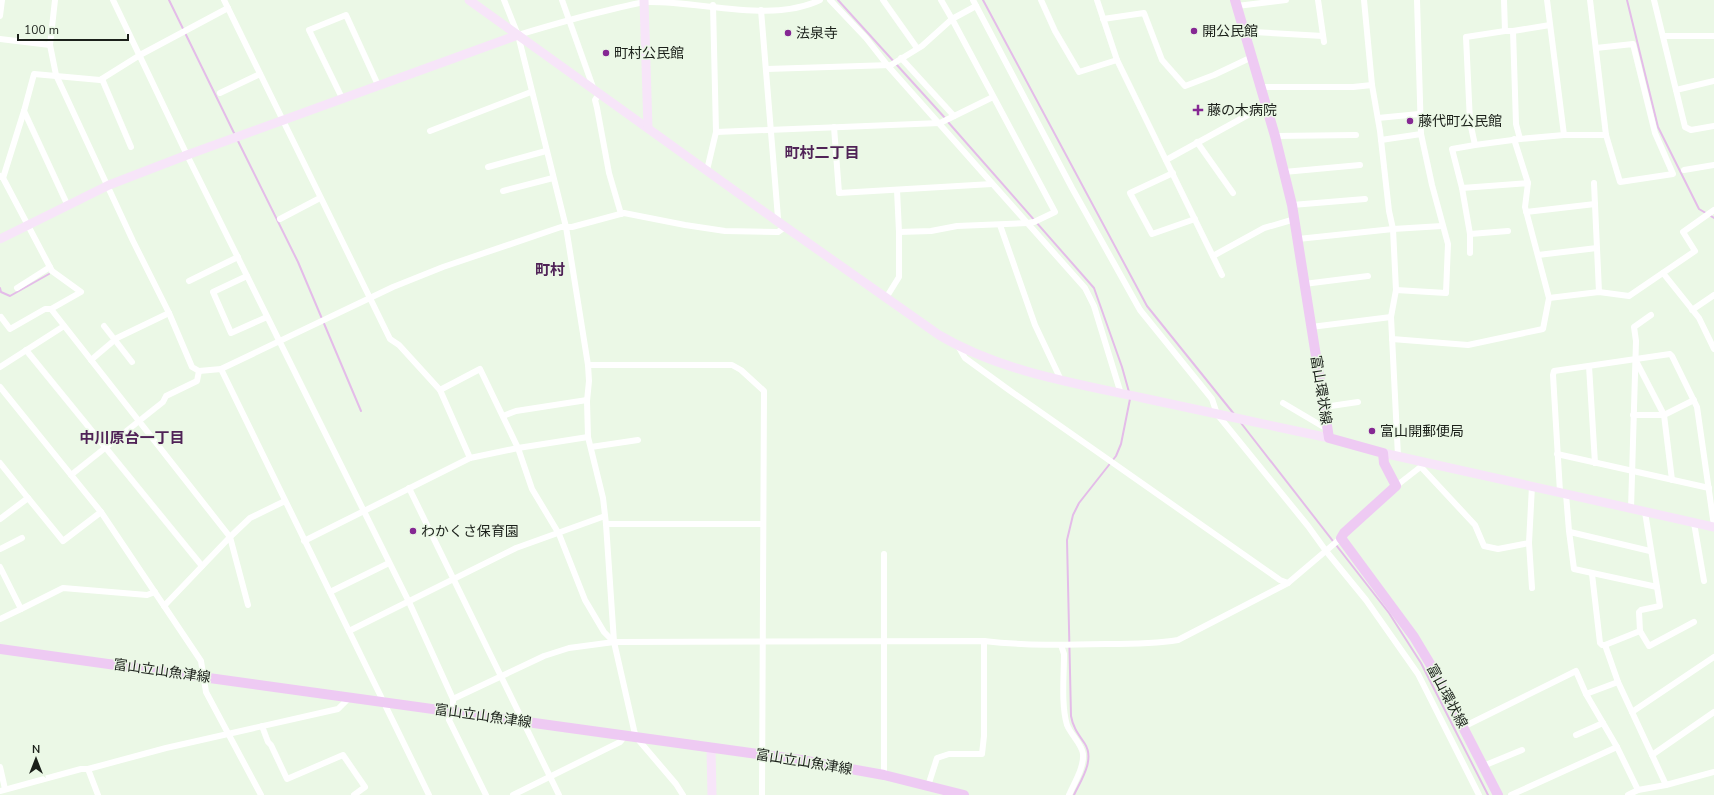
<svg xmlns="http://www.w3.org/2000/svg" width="1714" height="795" font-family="'Nunito Sans','Noto Sans JP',sans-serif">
	<rect width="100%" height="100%" fill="#ebf8e6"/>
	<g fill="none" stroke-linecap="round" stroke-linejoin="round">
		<!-- stream -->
		<g stroke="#e4bce9" stroke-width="2">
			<polyline points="169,0 235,135"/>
			<polyline points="838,0 945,118"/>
			<polyline points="983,0 1147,306 1234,414"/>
			<polyline points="1627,0 1658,127 1699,209 1714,218"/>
			<polyline points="948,122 1094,288 1122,367 1129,392"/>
			<polyline points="237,139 298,262 361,411"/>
			<polyline points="0,288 1,292 10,296 49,274"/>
			<polyline points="1241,423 1389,613 1421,663 1488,795"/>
			<path d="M1074,795c7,-15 21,-35 11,-51 -6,-9 -12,-16 -14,-28l-4,-176 6,-25 6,-12 37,-47 5,-12 9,-45"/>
		</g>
		<!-- street -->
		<g stroke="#fff" stroke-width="6">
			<polyline points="55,0 50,45 56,75 133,241 169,313 192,367 199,371 221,369 393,287 443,267 561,227 572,227 624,213 685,225 725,231 778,232 785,227"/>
			<polyline points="113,0 187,155 409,602 453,699 453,711 449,720 486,795"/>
			<polyline points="224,0 390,339 399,345 440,390 470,458"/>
			<polyline points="504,0 518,35 566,227 588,365 589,381 587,401 588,437 603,498 606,524 614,642 634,730 636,737 676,784 683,795"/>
			<polyline points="562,0 594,90"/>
			<polyline points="830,0 866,38 888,66 1085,288 1094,306 1121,394"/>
			<polyline points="883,0 917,48"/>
			<polyline points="941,0 952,19 976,6"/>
			<polyline points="973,0 1072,188 1140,310 1212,399 1217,414 1308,526 1326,551 1366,600 1418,674 1479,795"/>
			<polyline points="1041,0 1055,31 1079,72 1117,60"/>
			<polyline points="1097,0 1117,60 1222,275"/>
			<polyline points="1318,0 1324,42"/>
			<polyline points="1364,0 1372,85 1380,131 1389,211 1393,229 1396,290 1391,317 1398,456"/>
			<polyline points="1504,0 1505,31 1513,31 1516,124 1520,139 1564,135 1606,135"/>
			<polyline points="1547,0 1564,135"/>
			<polyline points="1590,0 1606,135 1620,182 1673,174 1655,133 1633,44 1596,48"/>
			<polyline points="1654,0 1685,127 1691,130 1714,126"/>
			<polyline points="1237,6 1286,0"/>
			<polyline points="761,10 778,218 777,221"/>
			<polyline points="0,16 2,0"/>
			<polyline points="1103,19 1144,13 1162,60 1185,86 1214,75 1252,57"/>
			<polyline points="1505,31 1466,37 1470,122 1475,145 1520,139"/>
			<polyline points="1513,31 1550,25"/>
			<polyline points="1245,33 1254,32 1323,36"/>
			<path d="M518,35c30,-9 60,-18 91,-25 12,-3 24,-6 36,-8 54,-2 125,22 175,-2"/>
			<polyline points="1663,36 1714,36"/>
			<polyline points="0,39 50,45"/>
			<polyline points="901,58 954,116"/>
			<polyline points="767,69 891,65 922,46 952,19 1055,212 1034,222 1028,223 957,226 931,231 899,232"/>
			<polyline points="102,79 131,147"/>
			<polyline points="1260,87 1353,87 1372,85"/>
			<polyline points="1676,90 1714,81"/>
			<polyline points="220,93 260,74"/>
			<polyline points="599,94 595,100 597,108 609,173 621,214"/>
			<polyline points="342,98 309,30 346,15 378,85"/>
			<polyline points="24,111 67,204"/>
			<polyline points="1378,118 1419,114"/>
			<polyline points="834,127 839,193 992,184"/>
			<polyline points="430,131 531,92"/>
			<polyline points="716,132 940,123 993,97"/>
			<polyline points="1275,136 1356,135"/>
			<polyline points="1514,139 1528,183"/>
			<polyline points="1381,140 1421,134"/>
			<polyline points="1197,142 1233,193"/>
			<polyline points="1166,160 1266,105"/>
			<polyline points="488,167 546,151"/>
			<polyline points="707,170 716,132 713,5"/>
			<polyline points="1684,170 1714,165"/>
			<polyline points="1284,172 1360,165"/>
			<polyline points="1173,173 1130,193 1152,234 1195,219"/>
			<polyline points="0,176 3,178 52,271 81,292 51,309 230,537 248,605"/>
			<polyline points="3,178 24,111 34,74 100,80 140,55 228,8"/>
			<polyline points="1594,183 1599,292"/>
			<polyline points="1462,188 1470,234 1470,253"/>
			<polyline points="503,191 553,178"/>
			<polyline points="1292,205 1365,199"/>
			<polyline points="1526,212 1595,204"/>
			<polyline points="280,219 320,198"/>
			<polyline points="1000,225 1035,325 1061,380"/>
			<polyline points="1470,234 1508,231"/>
			<polyline points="1298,239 1393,229 1442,226"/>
			<polyline points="1538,255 1597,248"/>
			<polyline points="1213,256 1264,228 1295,219"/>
			<polyline points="1663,273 1699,318 1714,349"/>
			<polyline points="247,276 213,292 231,333 267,317"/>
			<polyline points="189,281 238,257"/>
			<polyline points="1304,284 1368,276"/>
			<polyline points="17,288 50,267"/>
			<polyline points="1396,290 1446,293 1448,244 1432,185 1421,134 1417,0"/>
			<polyline points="886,298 899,277 899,232 897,190"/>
			<polyline points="1549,298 1599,292 1629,296 1695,251 1683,232 1714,210"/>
			<polyline points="1692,310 1714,295"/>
			<polyline points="1,317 10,329 45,309 51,309"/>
			<polyline points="104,326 132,362"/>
			<polyline points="1311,327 1391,317"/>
			<polyline points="1392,339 1468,345 1543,329 1549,298 1525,207 1528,183 1462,188 1452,149 1475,145"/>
			<polyline points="958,346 965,358 1009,390 1280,580 1288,583"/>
			<polyline points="26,350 202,566"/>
			<polyline points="91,360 117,338 169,313"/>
			<polyline points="1636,361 1664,415 1672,480"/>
			<polyline points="588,365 732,365 741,370 764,391 762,795"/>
			<polyline points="1589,366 1595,463"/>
			<polyline points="0,367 64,326"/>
			<polyline points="221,369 429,795"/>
			<polyline points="0,387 101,512 201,661 206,692 261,795"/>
			<polyline points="440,390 480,369 518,448 532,489 559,534 585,600 604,632 614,642"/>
			<polyline points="1283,403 1327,429"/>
			<polyline points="1324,407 1358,402"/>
			<polyline points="1633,415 1664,415 1694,400"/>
			<polyline points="503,416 516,411 587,400"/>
			<polyline points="591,447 638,440"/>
			<polyline points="1557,454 1709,488"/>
			<polyline points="0,463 28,498"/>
			<polyline points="1421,467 1475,525 1484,546 1498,549 1529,543"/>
			<polyline points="71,475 163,402 166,396 197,381 199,371"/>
			<polyline points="1396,486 1423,465"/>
			<polyline points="409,488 559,795"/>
			<polyline points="1560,492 1553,375 1554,371 1670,354 1672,356 1697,407 1714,526"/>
			<polyline points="1566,494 1569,531 1574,569 1657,587 1645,512"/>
			<polyline points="1631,509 1636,341 1634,327 1651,315"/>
			<polyline points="0,519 28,498 63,541 101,512"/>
			<polyline points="1694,523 1704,581"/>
			<polyline points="606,524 762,524"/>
			<polyline points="1570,532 1650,551"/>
			<polyline points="304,541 470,458 518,448 588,437"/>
			<polyline points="0,549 22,538"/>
			<polyline points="884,554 884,775"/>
			<polyline points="0,567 21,609 63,588 147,595 155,592"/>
			<polyline points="1592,574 1600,643 1602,645 1605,645 1618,682 1666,785 1714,772"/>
			<polyline points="1532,588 1529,543 1532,486"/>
			<polyline points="330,592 389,563"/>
			<polyline points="164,606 230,537 250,518 285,501"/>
			<polyline points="0,619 21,609"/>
			<polyline points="349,631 516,548 605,516"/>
			<polyline points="1640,631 1649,646 1694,622"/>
			<path d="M1061,645l3,9c0,22 -3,51 3,71 4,10 15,19 16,29 1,14 -9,29 -14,41"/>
			<polyline points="1605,645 1640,631 1639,612 1641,610 1660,606 1657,587"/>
			<polyline points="1586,694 1618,682"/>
			<path d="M453,699l91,-43 25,-8 45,-6 370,-1c42,5 82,4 123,3 24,0 47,0 71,-4l110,-57 53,-45"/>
			<polyline points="1632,712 1714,657"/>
			<polyline points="262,726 268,742 271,745 287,779 343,755 365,787 354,795"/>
			<polyline points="1463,727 1576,671 1586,694 1617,747 1638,790"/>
			<polyline points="1576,735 1603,723"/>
			<polyline points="1652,755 1714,712"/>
			<polyline points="1483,766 1522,750"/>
			<polyline points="0,767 5,789"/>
			<polyline points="88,769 98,795"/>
			<polyline points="928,786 937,758 949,754 982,754 984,736 984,641"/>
			<polyline points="0,791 81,769 88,769 166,748 338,709 350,697"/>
			<polyline points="513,795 620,742 625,736"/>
			<polyline points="1511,795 1617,747"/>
			<polyline points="1628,795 1638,790 1666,785"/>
		</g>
		<!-- secondary -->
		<g stroke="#f7e5f9" stroke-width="9">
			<path d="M469,0l308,221 162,114c61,36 134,48 204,63 62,13 124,27 186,40"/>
			<polyline points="644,0 648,128"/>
			<polyline points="0,239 109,185 187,155 518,35"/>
			<polyline points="1383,453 1714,527"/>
			<polyline points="711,748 712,795"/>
		</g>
		<!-- primary -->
		<g stroke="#eecaf3" stroke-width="10">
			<polyline points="1235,0 1275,136 1292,205 1329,438 1383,453 1384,463 1396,486 1344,533 1341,538 1414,637 1432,667 1498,795"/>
			<polyline points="0,649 801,760 884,775 964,795"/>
		</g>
	</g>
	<!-- markers -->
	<g fill="#852893" stroke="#ebf8e6" stroke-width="1.5">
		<circle cx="1194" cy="31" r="4"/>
		<circle cx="788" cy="33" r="4"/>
		<circle cx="606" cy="53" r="4"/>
		<path d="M1196 104h4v4h4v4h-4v4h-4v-4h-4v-4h4z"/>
		<circle cx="1410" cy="121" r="4"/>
		<circle cx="1372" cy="431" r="4"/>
		<circle cx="413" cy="531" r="4"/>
	</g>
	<g text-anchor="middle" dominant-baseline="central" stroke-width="3" stroke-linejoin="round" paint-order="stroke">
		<!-- poi labels -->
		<g font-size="14" fill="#1b201a" stroke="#ebf8e6" text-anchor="start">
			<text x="1202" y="31">開公民館</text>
			<text x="796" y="33">法泉寺</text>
			<text x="614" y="53">町村公民館</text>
			<text x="1207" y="110">藤の木病院</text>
			<text x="1418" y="121">藤代町公民館</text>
			<text x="1380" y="431">富山開郵便局</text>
			<text x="421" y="531">わかくさ保育園</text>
		</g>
		<!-- street labels -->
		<g font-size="14" fill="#1b201a" stroke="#ebf8e6">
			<text transform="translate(1321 390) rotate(81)">富山環状線</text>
			<text transform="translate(162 671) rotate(8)">富山立山魚津線</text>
			<text transform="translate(1447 696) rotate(62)">富山環状線</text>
			<text transform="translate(483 716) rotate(8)">富山立山魚津線</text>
			<text transform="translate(804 762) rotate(9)">富山立山魚津線</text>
		</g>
		<!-- neighbourhood labels -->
		<g font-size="15" font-weight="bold" fill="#502357" stroke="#ebf8e6">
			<text x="822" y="153">町村二丁目</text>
			<text x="550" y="270">町村</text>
			<text x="132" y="438">中川原台一丁目</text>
		</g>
	</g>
	<!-- north arrow -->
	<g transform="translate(36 759)" stroke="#ebf8e6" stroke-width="3" paint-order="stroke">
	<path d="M0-3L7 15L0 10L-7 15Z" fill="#1b201a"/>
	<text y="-6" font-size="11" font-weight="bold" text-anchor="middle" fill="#1b201a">N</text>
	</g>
	<!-- scale -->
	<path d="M18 34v6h110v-6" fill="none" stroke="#1b201a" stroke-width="2"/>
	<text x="24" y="34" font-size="12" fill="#1b201a" stroke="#ebf8e6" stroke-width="3" paint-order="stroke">100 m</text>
</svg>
